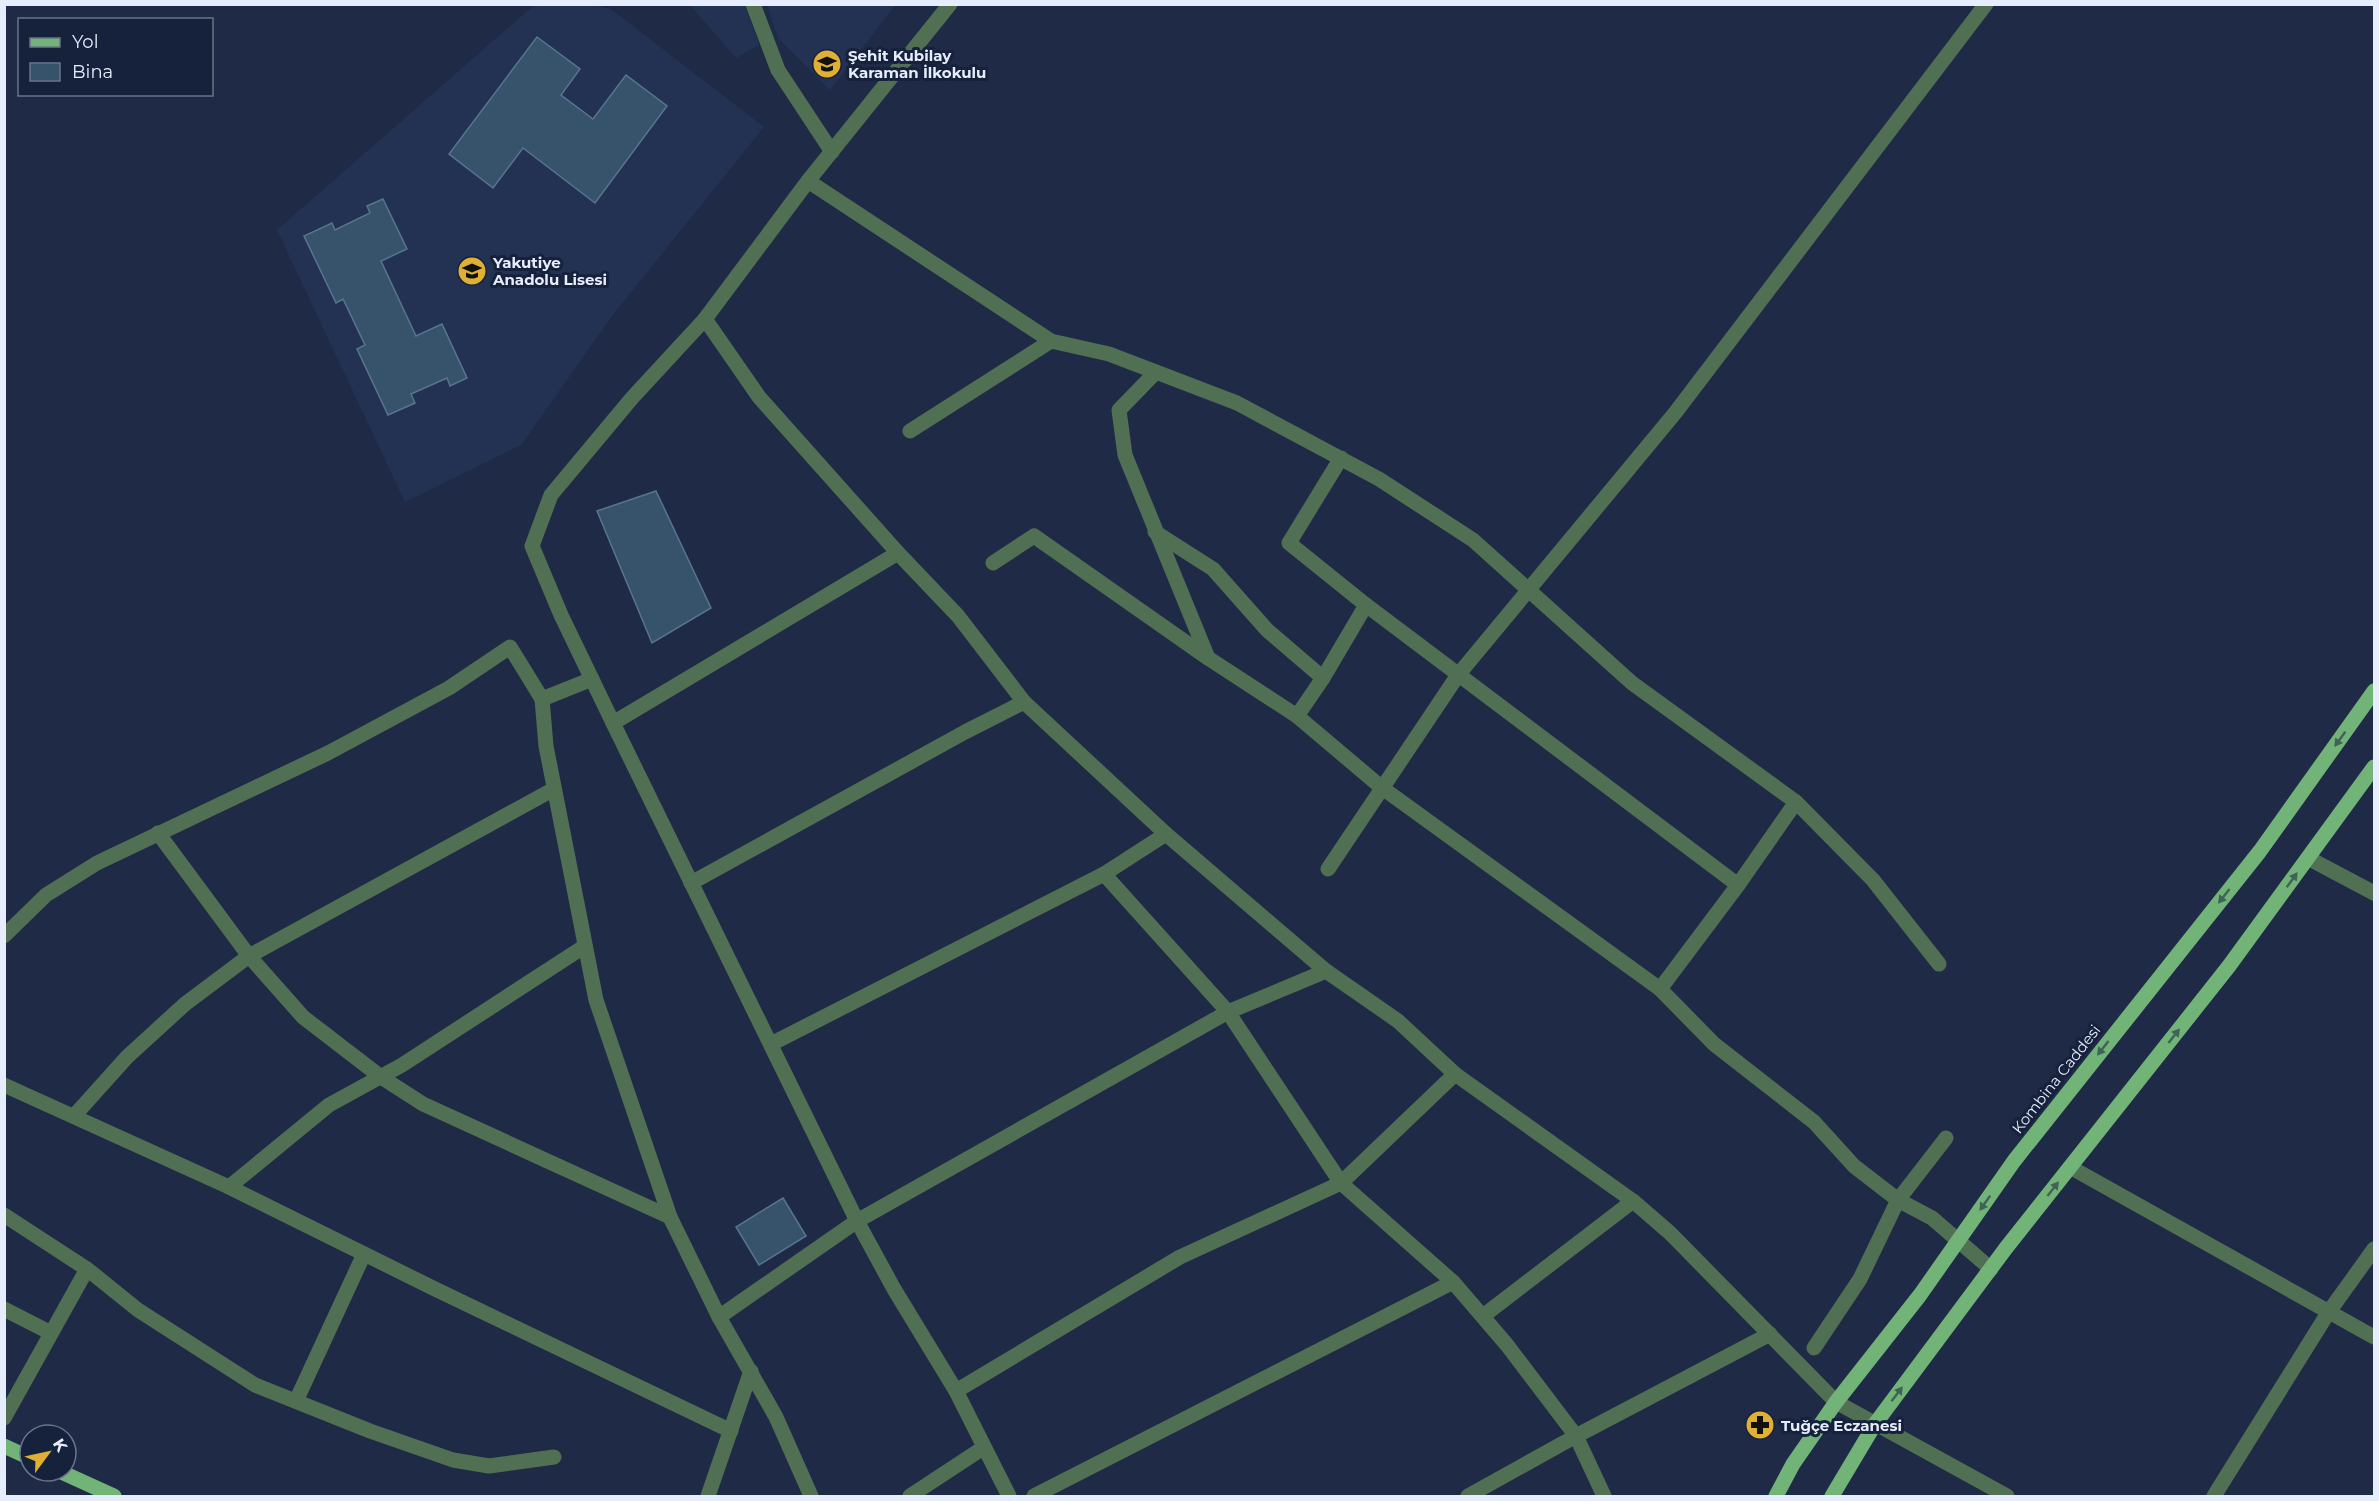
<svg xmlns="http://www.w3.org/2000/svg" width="2379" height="1501" font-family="Montserrat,sans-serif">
	<rect width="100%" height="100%" fill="#1f2b46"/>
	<!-- built -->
	<g fill="#233153">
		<polygon points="534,5 592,5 611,9 764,127 615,312 521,445 405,502 277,230"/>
		<polygon points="690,5 745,5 759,45 736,58"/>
		<polygon points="767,5 767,4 895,5 830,90 778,38"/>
	</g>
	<!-- building -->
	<g fill="#37536c" stroke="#587590" stroke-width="1.5">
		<polygon points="537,37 580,69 561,95 593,119 626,75 667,106 595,203 523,148 493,188 449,154"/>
		<polygon points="383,199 407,249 381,261 416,336 442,324 467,378 450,386 447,378 411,394 415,403 388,415 357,349 365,345 343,299 336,303 304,236 332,223 335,230 370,213 367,206"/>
		<polygon points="656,491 711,608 652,643 597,511"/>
		<polygon points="783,1198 806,1236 759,1265 736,1227"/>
	</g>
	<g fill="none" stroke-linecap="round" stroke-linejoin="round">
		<!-- minor -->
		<g stroke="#517053" stroke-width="15">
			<polyline points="753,4 778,70 832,152"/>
			<polyline points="950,4 808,181 705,319 759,397 898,553 958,616 1024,702 1166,834 1326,971 1398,1021 1455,1074 1633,1201 1670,1233 1836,1402 2007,1496"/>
			<polyline points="808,181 1051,341 1109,354 1237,403 1379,479 1473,540 1632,683 1796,802 1738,885 1366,605 1289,543 1341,458"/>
			<polyline points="705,319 632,398 551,495 532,546 561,615 613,723 857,1221 894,1289 956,1391 1009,1496"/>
			<polyline points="1156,372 1119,410 1125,455 1208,658 1297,716 1381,787 1660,989 1714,1044 1814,1122 1854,1166 1898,1200 1932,1218 1991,1269"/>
			<polyline points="910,431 1051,341"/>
			<polyline points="1155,532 1213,569 1267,630 1323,678"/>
			<polyline points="993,563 1034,536 1208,658"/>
			<polyline points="1297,716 1323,678 1366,605"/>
			<polyline points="613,723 898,553"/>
			<polyline points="1796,802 1873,880 1939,964"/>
			<polyline points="158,833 249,956 303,1017 381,1077 423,1104 670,1217 596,1000 546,746 542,699 592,679"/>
			<polyline points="2308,858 2374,893"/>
			<polyline points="1328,869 1458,675 1675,413 1986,4"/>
			<polyline points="1104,874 1228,1012 1341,1183 1455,1074"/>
			<polyline points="691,883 965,732 1024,702"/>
			<polyline points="4,936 46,895 97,863 328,753 449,688 510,647 542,699"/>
			<polyline points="1660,989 1738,885"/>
			<polyline points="771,1044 1104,874 1166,834"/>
			<polyline points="4,1085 229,1187 435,1289 731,1431"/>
			<polyline points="74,1116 127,1057 185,1004 249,956 554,789"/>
			<polyline points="2070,1167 2374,1337"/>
			<polyline points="229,1187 329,1105 402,1065 585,946"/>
			<polyline points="4,1215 87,1269 138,1310 255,1385 370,1431 453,1460 489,1466 554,1457"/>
			<polyline points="670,1217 719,1317 776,1417 811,1496"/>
			<polyline points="4,1309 51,1333"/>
			<polyline points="1483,1316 1633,1201"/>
			<polyline points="719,1317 857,1221 1228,1012 1326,971"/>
			<polyline points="1814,1348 1860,1279 1898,1200 1946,1138"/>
			<polyline points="956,1391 1180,1257 1341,1183 1453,1282 1507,1345 1576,1436 1604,1496"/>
			<polyline points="296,1401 364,1254"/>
			<polyline points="4,1418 87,1269"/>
			<polyline points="708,1496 751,1371"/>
			<polyline points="910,1496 983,1448"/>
			<polyline points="1034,1496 1453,1282"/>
			<polyline points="1468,1496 1576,1436 1770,1334"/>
			<polyline points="2214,1496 2328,1313 2374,1249"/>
		</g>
		<!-- major -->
		<g stroke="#72b377" stroke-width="15">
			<polyline points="4,1446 30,1458"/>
			<polyline points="59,1471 114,1496"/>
			<polyline points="1776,1496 1793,1464 1836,1402 1920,1295 2014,1161 2260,851 2374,691"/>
			<polyline points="1832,1496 1875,1424 2006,1248 2229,966 2374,767"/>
		</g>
	</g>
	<!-- one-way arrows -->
	<defs><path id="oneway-solid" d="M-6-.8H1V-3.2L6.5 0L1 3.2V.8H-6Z" transform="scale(1.5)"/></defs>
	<g fill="#3f6357">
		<use href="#oneway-solid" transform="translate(2340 739) rotate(126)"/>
		<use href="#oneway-solid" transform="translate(2292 880) rotate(-54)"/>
		<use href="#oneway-solid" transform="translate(2224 896) rotate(128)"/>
		<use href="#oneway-solid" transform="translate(2174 1036) rotate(-52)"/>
		<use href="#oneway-solid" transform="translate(2103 1048) rotate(128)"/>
		<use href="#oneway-solid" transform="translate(2053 1189) rotate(-52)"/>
		<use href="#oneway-solid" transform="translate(1985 1203) rotate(125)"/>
		<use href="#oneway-solid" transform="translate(1897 1394) rotate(-53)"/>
	</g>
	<!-- icons -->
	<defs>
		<g id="school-disc" transform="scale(1.5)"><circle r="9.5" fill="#e0b034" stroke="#16213c"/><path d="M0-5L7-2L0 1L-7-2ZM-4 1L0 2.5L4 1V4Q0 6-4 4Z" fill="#111"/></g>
		<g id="pharmacy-disc" transform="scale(1.5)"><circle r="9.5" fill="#e0b034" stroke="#16213c"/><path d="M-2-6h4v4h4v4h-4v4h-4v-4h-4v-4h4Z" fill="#111"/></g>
	</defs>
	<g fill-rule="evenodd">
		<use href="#school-disc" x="827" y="64"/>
		<use href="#school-disc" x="472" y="271"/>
		<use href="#pharmacy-disc" x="1760" y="1425"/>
	</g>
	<g text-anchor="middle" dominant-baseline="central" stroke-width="6" stroke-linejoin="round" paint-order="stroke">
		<!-- poi labels -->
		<g font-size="15" font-weight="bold" fill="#e6edfc" stroke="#16213c" text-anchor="start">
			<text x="848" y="55">Şehit Kubilay<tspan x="848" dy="17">Karaman İlkokulu</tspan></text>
			<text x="493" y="262">Yakutiye<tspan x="493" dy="17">Anadolu Lisesi</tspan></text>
			<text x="1781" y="1425">Tuğçe Eczanesi</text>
		</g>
		<!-- street labels -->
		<g font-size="15" fill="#e6edfc" stroke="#16213c">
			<text transform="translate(2056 1079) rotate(-52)">Kombina Caddesi</text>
		</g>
	</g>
	<!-- border -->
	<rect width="2379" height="1501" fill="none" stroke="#e6edfc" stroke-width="12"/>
	<!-- legend -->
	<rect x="18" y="18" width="195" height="78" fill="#16213c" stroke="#697389" stroke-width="1.5"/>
	<rect x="30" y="38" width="30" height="9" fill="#72b377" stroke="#697389" stroke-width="1.5"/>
	<text x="72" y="48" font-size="18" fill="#e6edfc">Yol</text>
	<rect x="30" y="63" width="30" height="18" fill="#37536c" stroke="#697389" stroke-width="1.5"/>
	<text x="72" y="78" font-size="18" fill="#e6edfc">Bina</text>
	<!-- north arrow -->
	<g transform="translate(48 1453) rotate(57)"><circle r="28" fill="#16213c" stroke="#697389" stroke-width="1.5"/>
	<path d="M0-4.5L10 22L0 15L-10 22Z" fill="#e0b034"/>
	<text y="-9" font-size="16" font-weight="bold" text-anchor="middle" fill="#e6edfc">K</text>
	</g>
</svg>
